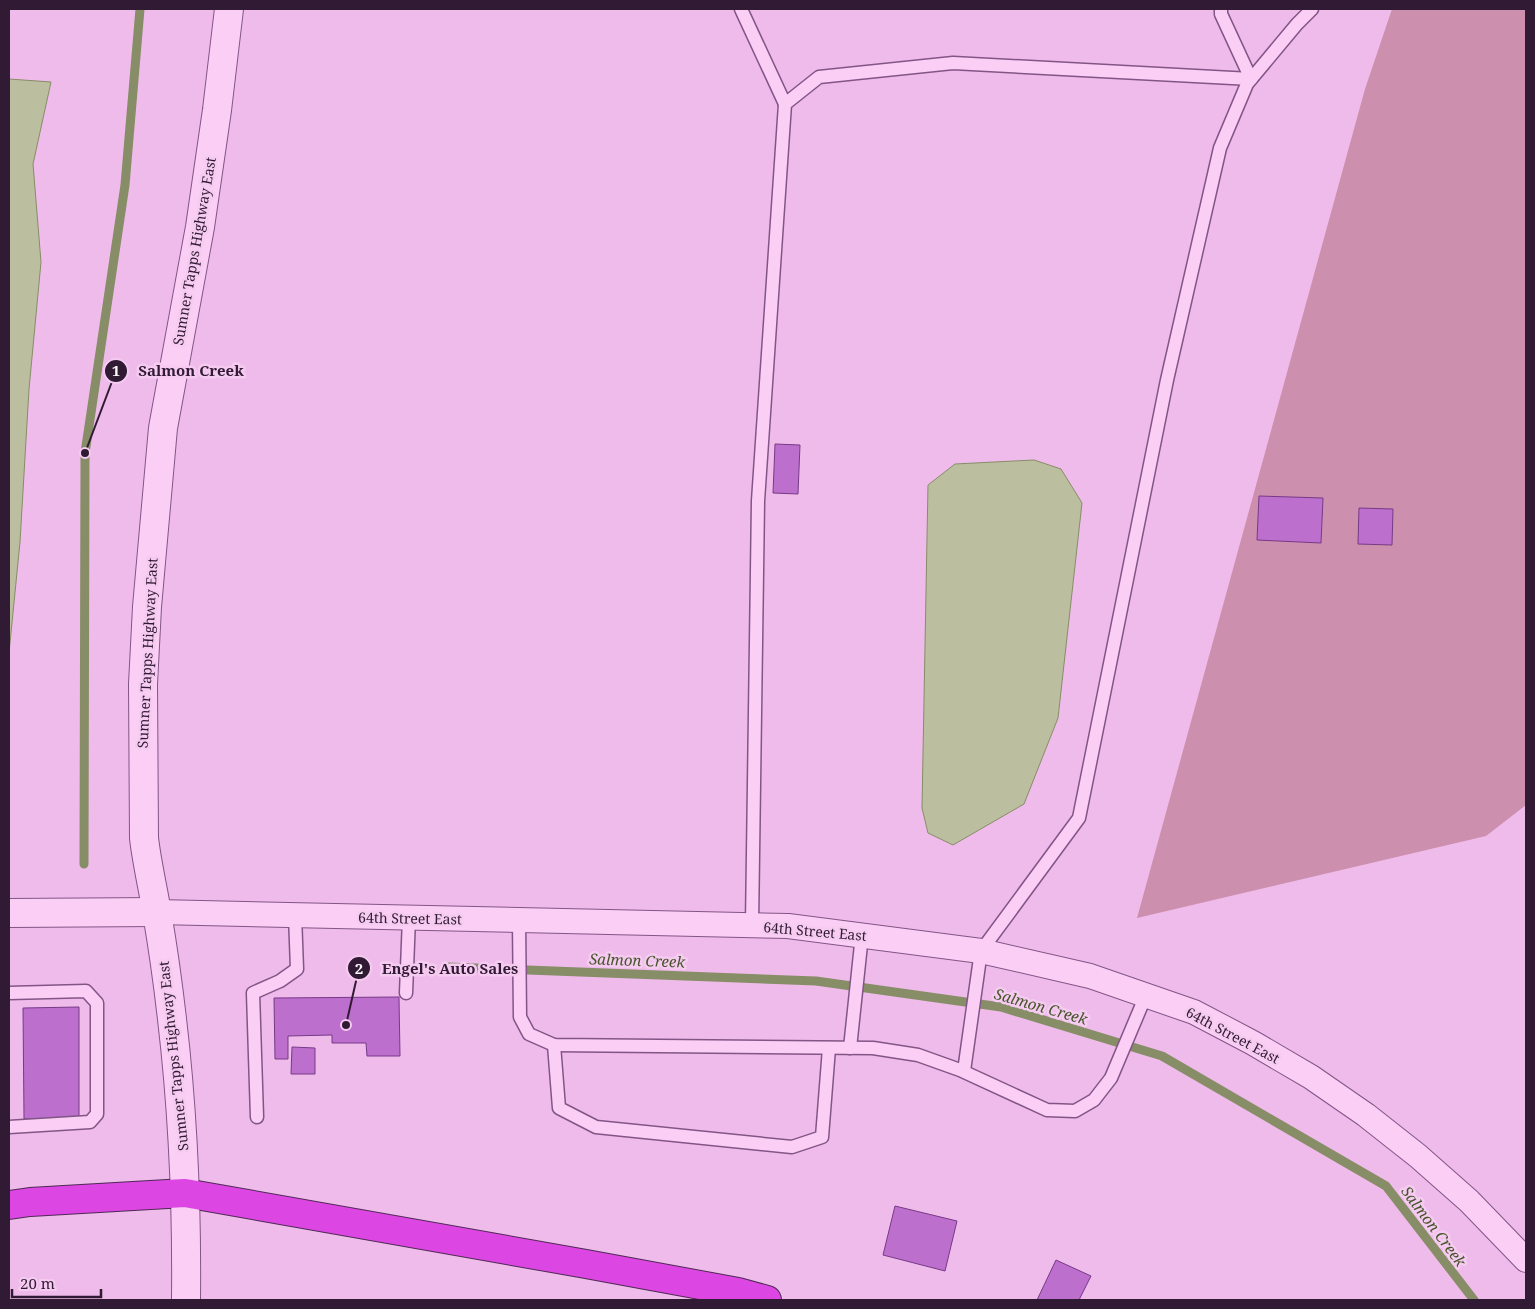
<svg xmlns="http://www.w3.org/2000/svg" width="1535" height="1309" font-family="'Noto Serif',serif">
	<rect width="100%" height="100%" fill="#efbbea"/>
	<!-- green -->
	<polygon fill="#cc8fad" points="1392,9 1526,9 1526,805 1486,836 1137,918 1365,89"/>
	<!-- water -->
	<g fill="#bcbf9f" stroke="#878d67">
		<polygon points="9,79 51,82 33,164 41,262 29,389 20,542 9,653"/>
		<polygon points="1034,460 1061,469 1082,503 1058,718 1024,804 953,845 928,833 922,808 928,485 955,464"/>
	</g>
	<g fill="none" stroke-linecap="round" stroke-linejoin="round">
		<!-- stream -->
		<g stroke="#878d67" stroke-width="9">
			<polyline points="84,864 85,453 125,185 140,9"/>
			<polyline points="448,967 816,981 1001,1007 1162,1056 1386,1186 1474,1300"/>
		</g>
	</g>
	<!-- building -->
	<g fill="#bd6fce" stroke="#763a86">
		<polygon points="775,444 800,445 798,494 773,493"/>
		<polygon points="1259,496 1323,498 1321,543 1257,540"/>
		<polygon points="1359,508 1393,509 1392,545 1358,544"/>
		<polygon points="399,997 400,1056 367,1056 366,1043 332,1043 332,1035 288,1036 288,1059 275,1059 274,998"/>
		<polygon points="79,1007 79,1119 24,1119 23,1008"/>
		<polygon points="292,1047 315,1048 315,1074 291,1074"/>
		<polygon points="895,1206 957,1221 945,1271 883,1255"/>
		<polygon points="1056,1260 1091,1276 1079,1300 1037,1300"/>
	</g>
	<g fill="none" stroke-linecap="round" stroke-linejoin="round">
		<!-- service casing -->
		<g stroke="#825586" stroke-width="15">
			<g id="service">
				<polyline points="741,9 785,104"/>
				<polyline points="519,920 520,1017 529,1034 554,1045 873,1048 918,1055 960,1070 1047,1110 1075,1111 1094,1100 1111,1078 1146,995"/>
				<polyline points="752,925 758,501 785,104 819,77 953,63 1251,79 1221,14 1221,9"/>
				<polyline points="9,993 86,991 97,1003 97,1114 90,1122 9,1127"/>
				<polyline points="406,993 409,918"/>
				<polyline points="554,1045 559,1108 596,1127 792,1147 822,1137 829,1048"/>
				<polyline points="850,1048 862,935"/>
				<polyline points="964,1071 981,951 1079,818 1167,380 1220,148 1247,84 1297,24 1312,9"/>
				<polyline points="257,1117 253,993 280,981 297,969 295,915"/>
			</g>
		</g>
		<!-- minor casing -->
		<g stroke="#825586" stroke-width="26">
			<polyline id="minor" points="157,912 788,926 981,951 1090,976 1194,1012 1253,1043 1311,1077 1366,1115 1418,1156 1469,1201 1526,1260"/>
		</g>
		<!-- tertiary casing -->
		<g stroke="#825586" stroke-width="30">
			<g id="tertiary">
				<polyline points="9,913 157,912"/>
				<path d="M186,1300c1,-94 -3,-188 -14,-281 -4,-35 -9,-71 -15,-106 -4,-25 -10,-49 -13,-75l-1,-154 4,-77 16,-179 37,-201 17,-117 12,-101"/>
			</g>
		</g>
		<!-- motorway casing -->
		<g stroke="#4d2a53" stroke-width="30">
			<polyline id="motorway" points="9,1205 30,1202 185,1193 586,1264 738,1292 767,1300"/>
		</g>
		<!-- service -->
		<use href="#service" stroke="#facef5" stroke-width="12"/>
		<!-- minor -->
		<use href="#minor" stroke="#facef5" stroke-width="24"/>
		<!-- tertiary -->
		<use href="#tertiary" stroke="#facef5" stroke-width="28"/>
		<!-- motorway -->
		<use href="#motorway" stroke="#dc47e3" stroke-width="28"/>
	</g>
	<g text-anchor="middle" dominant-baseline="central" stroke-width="5" stroke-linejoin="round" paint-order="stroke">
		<!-- street labels -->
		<g font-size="14" fill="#311a34" stroke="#f6cbf1">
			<text transform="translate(194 251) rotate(-80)">Sumner Tapps Highway East</text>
			<text transform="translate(147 653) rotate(-87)">Sumner Tapps Highway East</text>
			<text transform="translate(410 918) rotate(1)">64th Street East</text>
			<text transform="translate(815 931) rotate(5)">64th Street East</text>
			<text transform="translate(1233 1035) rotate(28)">64th Street East</text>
			<text transform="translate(173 1056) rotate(-96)">Sumner Tapps Highway East</text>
		</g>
		<!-- water labels -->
		<g font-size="15" font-style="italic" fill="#465529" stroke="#f6cbf1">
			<text transform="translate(637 960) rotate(2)">Salmon Creek</text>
			<text transform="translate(1041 1006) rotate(16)">Salmon Creek</text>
			<text transform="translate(1434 1226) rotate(53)">Salmon Creek</text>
		</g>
	</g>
	<!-- callouts -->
	<path fill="none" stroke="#311a34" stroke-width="2" d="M85 453L116 371M346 1025L359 968"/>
	<g fill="#311a34" stroke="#f6cbf1" stroke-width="2">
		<circle cx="85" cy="453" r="5"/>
		<circle cx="346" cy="1025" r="5"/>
		<circle cx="116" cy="371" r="12"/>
		<circle cx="359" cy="968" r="12"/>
	</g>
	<g font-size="15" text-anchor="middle" font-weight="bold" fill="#fff">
		<text x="116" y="376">1</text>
		<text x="359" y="974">2</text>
	</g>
	<g font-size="15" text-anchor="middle" font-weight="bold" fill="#311a34" stroke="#f6cbf1" stroke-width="5" stroke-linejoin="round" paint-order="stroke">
		<text x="191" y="376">Salmon Creek</text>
		<text x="450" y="974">Engel's Auto Sales</text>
	</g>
	<!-- border -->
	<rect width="1535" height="1309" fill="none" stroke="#311a34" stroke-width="20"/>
	<!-- scale -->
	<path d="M12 1289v8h89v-8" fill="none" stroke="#311a34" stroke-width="2.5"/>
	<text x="20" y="1289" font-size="15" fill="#311a34" stroke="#f6cbf1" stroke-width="4" paint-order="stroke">20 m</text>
</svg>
